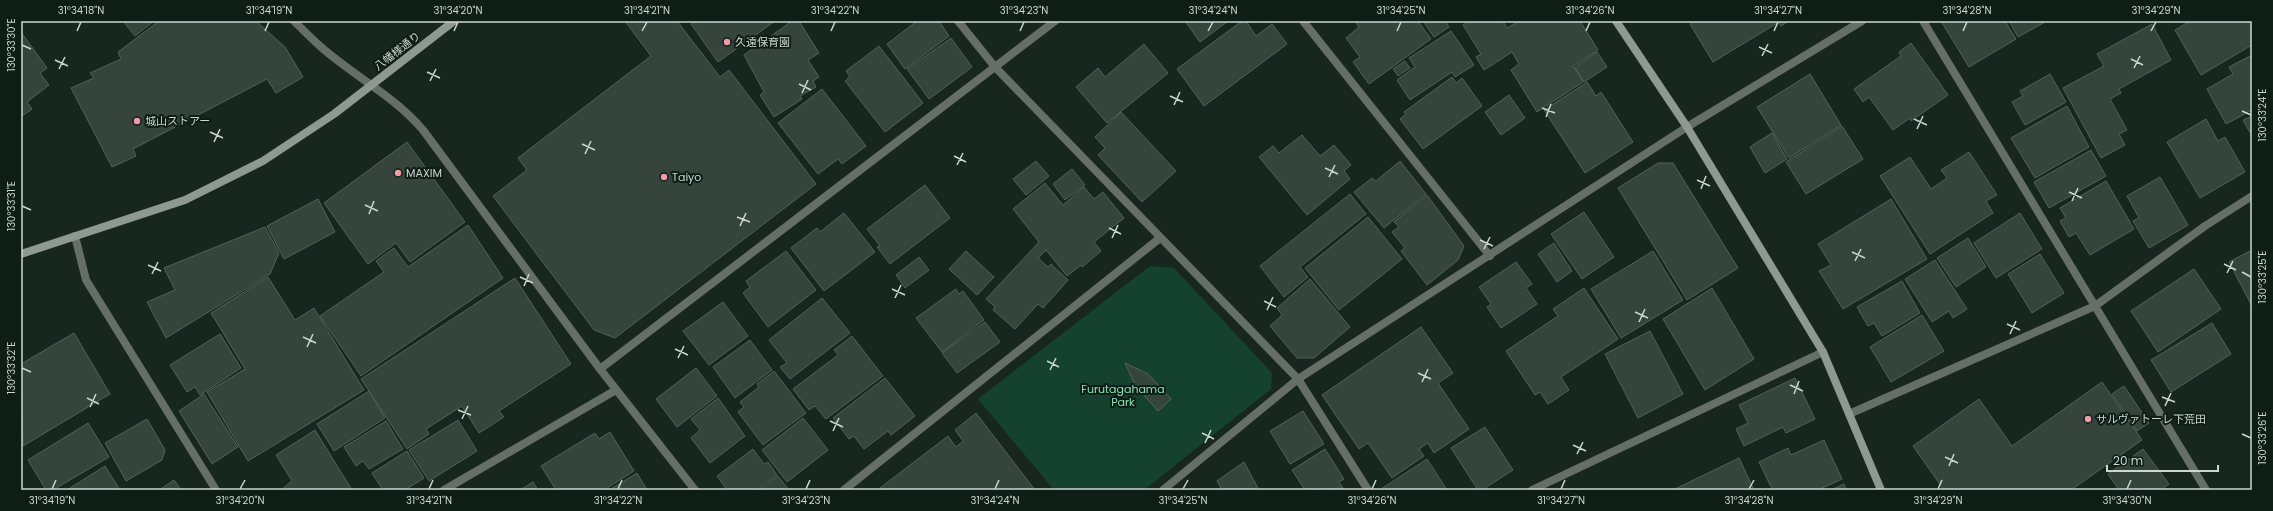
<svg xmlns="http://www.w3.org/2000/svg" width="2273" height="511" font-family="Poppins,'Noto Sans JP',sans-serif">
	<rect width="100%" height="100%" fill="#17271f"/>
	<!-- green -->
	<polygon fill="#15422e" points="1150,266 1174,268 1272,373 1271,389 1144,490 1054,490 978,399"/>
	<!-- building -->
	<g fill="#35453c" stroke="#516258">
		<polygon points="123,21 154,21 135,36"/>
		<polygon points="159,21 256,21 285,47 303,77 276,93 267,79 133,149 136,156 112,167 71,88 94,78 90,73 121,59 118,52"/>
		<polygon points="625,21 677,21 720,77 729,70 816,184 615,338 594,330 493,196 527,170 518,158 651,56"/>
		<polygon points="696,21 775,21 718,62 691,24"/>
		<polygon points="792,21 799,21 819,53 808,60 819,77 813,81 816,87 800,96 802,99 774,117 760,95 764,92 744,55"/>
		<polygon points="917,21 939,21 949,36 905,69 887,44"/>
		<polygon points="1185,21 1228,21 1200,42"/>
		<polygon points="1242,21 1246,21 1256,36 1272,24 1287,44 1204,106 1177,69"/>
		<polygon points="1355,21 1418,21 1431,39 1369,84 1353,62 1360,57 1346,38 1359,27"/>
		<polygon points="1423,21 1445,21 1449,27 1434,37"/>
		<polygon points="1469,21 1503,21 1507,28 1519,21 1580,21 1598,50 1573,66 1583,82 1537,112 1511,70 1519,64 1512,52 1484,70 1476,57 1481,54 1463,25"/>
		<polygon points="1695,21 1789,21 1781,26 1779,22 1713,62 1690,24"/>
		<polygon points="1941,21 2005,21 2016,39 1969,67"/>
		<polygon points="2009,21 2047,21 2018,37"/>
		<polygon points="2190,21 2252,21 2252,45 2201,75 2175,30"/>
		<polygon points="2152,24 2171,60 2119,89 2121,93 2110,99 2127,130 2119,134 2125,145 2101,158 2063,88 2104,66 2097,54"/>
		<polygon points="1451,31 1474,65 1455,77 1452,72 1410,100 1397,80 1415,67 1409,58"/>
		<polygon points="21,32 47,68 40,73 49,85 27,102 32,109 21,117"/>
		<polygon points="951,38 972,67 929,99 907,69"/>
		<polygon points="1911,43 1948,95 1911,121 1910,118 1893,130 1869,97 1863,102 1854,89 1901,56 1899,52"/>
		<polygon points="1144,44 1168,73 1107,123 1076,87 1098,68 1105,77"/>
		<polygon points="879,46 923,103 885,132 845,81 850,77 846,71"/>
		<polygon points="1597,52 1607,67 1584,82 1575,67"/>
		<polygon points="2252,55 2252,110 2226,124 2207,89 2233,74 2229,67"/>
		<polygon points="1405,61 1410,68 1398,76 1393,69"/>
		<polygon points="1810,74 1841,125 1789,158 1757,107"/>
		<polygon points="2050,74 2066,102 2025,125 2012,102 2023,96 2020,91"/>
		<polygon points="1452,77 1456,83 1462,78 1482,106 1423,149 1400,119 1406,114 1404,112"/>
		<polygon points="1587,82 1596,96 1601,92 1633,142 1585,173 1544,110"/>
		<polygon points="822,89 866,146 842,164 838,159 818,174 778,123"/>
		<polygon points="1509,95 1525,118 1501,135 1485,112"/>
		<polygon points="2067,106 2089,147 2035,178 2011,138"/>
		<polygon points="1121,112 1176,171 1142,202 1098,155 1105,148 1095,137"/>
		<polygon points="2252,116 2252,136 2243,120"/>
		<polygon points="2206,119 2218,141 2225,137 2245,172 2200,198 2167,142"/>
		<polygon points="1842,126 1863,159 1806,194 1786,162"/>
		<polygon points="1772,133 1787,159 1765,173 1750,147"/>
		<polygon points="1302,135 1320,156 1334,145 1351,165 1344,171 1350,179 1307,215 1259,157 1273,146 1279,153"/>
		<polygon points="407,142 465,222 410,262 396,243 368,264 324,203"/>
		<polygon points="2091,150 2106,176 2049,208 2034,182"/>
		<polygon points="1969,152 1997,195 1986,201 1993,213 1930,254 1880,176 1910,157 1931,189 1947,178 1941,170"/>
		<polygon points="1036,161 1049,176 1026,195 1013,179"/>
		<polygon points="1400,161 1426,194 1384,228 1354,192 1372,178 1376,181"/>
		<polygon points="1658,163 1673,163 1738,268 1687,300 1618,188"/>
		<polygon points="1072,169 1085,185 1065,200 1053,184"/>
		<polygon points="2160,177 2188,225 2149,248 2133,221 2139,218 2127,196"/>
		<polygon points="2106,181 2134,229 2090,255 2076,233 2069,237 2060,221 2066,218 2060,208"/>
		<polygon points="1045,183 1063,205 1084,187 1094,199 1103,192 1124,218 1094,242 1101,251 1082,267 1081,265 1067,276 1046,250 1038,258 1048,267 1051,264 1068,280 1043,308 1038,304 1015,329 993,310 995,307 986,299 1039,242 1013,209"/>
		<polygon points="925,185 950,218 890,264 877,247 880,246 867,229"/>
		<polygon points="1350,194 1366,214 1300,267 1308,277 1284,297 1260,266"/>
		<polygon points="1427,195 1464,246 1458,260 1427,285 1401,251 1405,248 1392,232 1399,227 1394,222"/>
		<polygon points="318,199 335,232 284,259 267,226"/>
		<polygon points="1891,199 1927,259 1843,309 1819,271 1831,265 1818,244"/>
		<polygon points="1584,212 1614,257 1582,279 1551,234"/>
		<polygon points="844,213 875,252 824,291 791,248 817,228 820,232"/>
		<polygon points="2020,213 2042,249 1996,278 1974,243"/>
		<polygon points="1368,217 1402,259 1339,310 1305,268"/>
		<polygon points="468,225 503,278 361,376 320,316 384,272 376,261 394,248 408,267"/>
		<polygon points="265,227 279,253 270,274 166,338 147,302 175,290 164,268"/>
		<polygon points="1968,238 1986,267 1956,287 1937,258"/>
		<polygon points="1554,243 1572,271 1557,282 1538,254"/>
		<polygon points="2252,250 2252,306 2229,262"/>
		<polygon points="786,251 816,290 768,327 743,293 750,287 746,281"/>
		<polygon points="966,251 994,277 977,295 949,269"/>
		<polygon points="1653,251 1683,300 1621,338 1591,289"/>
		<polygon points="2040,254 2064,293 2032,313 2008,274"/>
		<polygon points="919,257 929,270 905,288 896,275"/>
		<polygon points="1935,260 1967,309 1953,318 1949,311 1932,322 1905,279"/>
		<polygon points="1516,262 1532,284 1526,288 1537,304 1501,328 1487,307 1491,304 1479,287"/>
		<polygon points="2194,269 2221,309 2158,352 2131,311"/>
		<polygon points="268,277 295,320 314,308 364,390 248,461 207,392 245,369 211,313"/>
		<polygon points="515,278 571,364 499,411 504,417 479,433 462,406 426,429 429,434 407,449 361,379"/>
		<polygon points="1310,279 1350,327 1314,358 1297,358 1270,326 1282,315 1277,308"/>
		<polygon points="1902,281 1920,313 1882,336 1874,323 1868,326 1857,307"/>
		<polygon points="1584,288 1618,339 1561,377 1569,390 1548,404 1540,392 1535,395 1506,351 1558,316 1553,309"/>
		<polygon points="1712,288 1754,359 1705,390 1663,319"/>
		<polygon points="956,289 959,294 963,291 984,320 942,352 916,318"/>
		<polygon points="822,298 850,333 790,379 780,367 787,363 769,340"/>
		<polygon points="723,302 748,336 709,365 683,331"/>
		<polygon points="1922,315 1944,351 1891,382 1870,347"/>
		<polygon points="985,322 1000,342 957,373 942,353"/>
		<polygon points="2212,323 2231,354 2171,392 2151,360"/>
		<polygon points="1421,327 1453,373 1438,383 1469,429 1434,453 1428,443 1419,449 1424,456 1392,478 1368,443 1359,449 1322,395"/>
		<polygon points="1650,331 1683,394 1638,418 1605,354"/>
		<polygon points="74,333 110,394 23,446 21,364"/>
		<polygon points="220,334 241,368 200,395 195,387 187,392 170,365"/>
		<polygon points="852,336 883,376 826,419 815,406 809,410 793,389 838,355 834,350"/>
		<polygon points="750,340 772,370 735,398 713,367"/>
		<polygon points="1125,363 1148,374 1171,399 1158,411 1135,385"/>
		<polygon points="696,368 717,396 677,427 656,399"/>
		<polygon points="774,371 806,413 763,445 738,412 744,407 740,402 759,387 757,384"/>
		<polygon points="885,378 915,416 891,435 888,431 864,449 854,436 849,439 833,418"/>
		<polygon points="1795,378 1815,419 1786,433 1783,427 1744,446 1736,429 1748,423 1739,405"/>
		<polygon points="2102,382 2142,440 2071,490 1944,490 1913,446 1979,399 2012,446"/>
		<polygon points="2124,386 2149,423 2137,431 2112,394"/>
		<polygon points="369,391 385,418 334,451 317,424"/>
		<polygon points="204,394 238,447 212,464 179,411"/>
		<polygon points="718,398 745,436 710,463 691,438 700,430 691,419"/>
		<polygon points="1303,411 1324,444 1290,464 1270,431"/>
		<polygon points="976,413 1035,490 882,490 880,488 948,436 956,447 963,441 955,430"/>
		<polygon points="803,418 828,450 787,482 762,450"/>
		<polygon points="147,419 165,450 162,460 126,481 105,443"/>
		<polygon points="458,420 477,451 429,481 409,450"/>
		<polygon points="386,421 403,449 369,469 363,461 356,466 344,447"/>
		<polygon points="88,423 109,457 53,490 46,490 28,460"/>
		<polygon points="1485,427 1513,470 1482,490 1478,490 1451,448"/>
		<polygon points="315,430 352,490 281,490 292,481 276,455"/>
		<polygon points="610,432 634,471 604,490 556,490 541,466 595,433 599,439"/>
		<polygon points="1824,440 1842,479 1818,490 1770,490 1772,489 1759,462 1788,448 1791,455"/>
		<polygon points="753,449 764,464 768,462 777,475 757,490 727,490 717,476"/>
		<polygon points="1325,449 1344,479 1339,482 1343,488 1305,490 1292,470"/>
		<polygon points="2143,449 2169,484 2161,490 2119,490 2108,474"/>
		<polygon points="407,451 424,478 405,490 383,490 372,473"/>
		<polygon points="1739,458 1754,490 1673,490"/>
		<polygon points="1427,459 1447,490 1381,490 1381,489"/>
		<polygon points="1244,462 1259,490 1222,490 1217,481"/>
		<polygon points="105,466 120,490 67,490"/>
		<polygon points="637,473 647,490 609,490"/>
		<polygon points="778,476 789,490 760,490"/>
		<polygon points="174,480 181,490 159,490"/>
		<polygon points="533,482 538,490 520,490"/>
		<polygon points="1844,484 1846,490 1831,490"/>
	</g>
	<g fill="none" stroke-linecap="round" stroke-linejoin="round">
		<!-- street -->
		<g stroke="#666e6a" stroke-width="8">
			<path d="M294,21c9,9 18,18 27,26 33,29 73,49 102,83l177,239 95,121"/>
			<polyline points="958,21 995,67 1298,379 1368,490"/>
			<polyline points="1303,21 1490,256"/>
			<polyline points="1923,21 2206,490"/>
			<polyline points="75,236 86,280 216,490"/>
			<polyline points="600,369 1055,21"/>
			<polyline points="1849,414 2095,306 2205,226 2252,196"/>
			<polyline points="444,490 616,390"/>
			<polyline points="844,490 1160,238"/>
			<polyline points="1163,490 1298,379 1687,127 1862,21"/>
			<polyline points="1532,490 1823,352"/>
		</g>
		<!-- secondary -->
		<g stroke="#8d9992" stroke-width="8">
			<polyline points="1616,21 1687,127 1823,352 1881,490"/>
			<polyline points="21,254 185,200 263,161 334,114 454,21"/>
		</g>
	</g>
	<!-- ticks -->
	<path fill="none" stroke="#cdd6d1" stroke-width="1.5" d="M77,31l4,-9M265,31l4,-9M454,31l4,-9M642,31l5,-9M831,31l4,-9M1020,31l4,-9M1208,31l5,-9M1397,31l4,-9M1586,31l4,-9M1774,31l4,-9M1963,31l4,-9M2151,31l5,-9M22,45l9,4M1759,47l13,6M1762,56l6,-12M2131,59l12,6M55,60l13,6M2134,68l6,-12M59,69l6,-12M427,72l13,6M430,81l6,-12M799,84l12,6M802,93l6,-13M1170,96l13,6M1174,105l6,-13M1542,108l13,5M2242,111l9,4M1546,117l5,-13M1914,119l13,6M1917,129l6,-13M210,132l13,6M214,142l6,-13M582,144l13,6M585,154l6,-13M954,156l12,6M957,165l6,-12M1325,168l13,6M1329,177l6,-12M1697,180l13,6M1701,189l5,-13M2069,192l13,6M2072,201l6,-13M365,205l13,6M22,206l9,4M369,214l5,-13M737,217l13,5M740,226l6,-13M1109,228l12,6M1112,238l6,-13M1480,240l13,6M1484,249l6,-12M1852,252l13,6M1855,261l6,-12M2224,264l12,6M148,265l13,6M2242,272l9,5M2227,273l6,-12M152,274l6,-12M520,277l13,6M524,286l5,-12M892,289l13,6M895,298l6,-13M1264,301l12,6M1267,310l6,-13M1635,312l13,6M1639,322l6,-13M2007,324l13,6M2010,334l6,-13M303,337l13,6M307,347l6,-13M675,349l13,6M678,358l6,-12M1047,361l12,6M22,368l9,4M1050,370l6,-12M1418,373l13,6M1422,382l6,-13M1790,385l13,6M1794,394l5,-13M2162,397l13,5M87,398l12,6M2165,406l6,-13M90,407l6,-13M458,410l13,5M462,419l6,-13M830,421l13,6M833,431l6,-13M1202,433l12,6M2242,434l9,4M1205,443l6,-13M1573,445l13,6M1577,454l6,-12M1945,457l13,6M1949,466l5,-12M52,489l4,-9M240,489l5,-9M429,489l4,-9M618,489l4,-9M806,489l4,-9M995,489l4,-9M1183,489l5,-9M1372,489l4,-9M1561,489l4,-9M1749,489l5,-9M1938,489l4,-9M2127,489l4,-9"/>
	<!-- markers -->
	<g fill="#f49aa7" stroke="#0e1d16" stroke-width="1.5">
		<circle cx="727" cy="42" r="4"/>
		<circle cx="137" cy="121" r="4"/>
		<circle cx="398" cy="173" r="4"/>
		<circle cx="664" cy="177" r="4"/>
		<circle cx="2088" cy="419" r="4"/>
	</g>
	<g text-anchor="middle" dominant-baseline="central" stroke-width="4" stroke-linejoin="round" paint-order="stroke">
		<!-- poi labels -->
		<g font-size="11" fill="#cdd6d1" stroke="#0e1d16" text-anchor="start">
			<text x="735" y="42">久遠保育園</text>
			<text x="145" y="121">城山ストアー</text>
			<text x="406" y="173">MAXIM</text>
			<text x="672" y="177">Taiyo</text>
			<text x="2096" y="419">サルヴァトーレ下荒田</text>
		</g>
		<!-- street labels -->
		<g font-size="11" fill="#cdd6d1" stroke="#0e1d16">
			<text transform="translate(397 51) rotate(-38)">八幡様通り</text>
		</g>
		<!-- park labels -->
		<g font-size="11" fill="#89e0b3" stroke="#0e1d16">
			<text x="1123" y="389">Furutagahama<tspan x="1123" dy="13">Park</tspan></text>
		</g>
	</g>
	<!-- border -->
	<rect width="2273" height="511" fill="none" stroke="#0e1d16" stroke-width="44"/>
	<!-- scale -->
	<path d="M2107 465v6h111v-6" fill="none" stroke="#cdd6d1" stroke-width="2"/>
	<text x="2113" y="465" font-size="12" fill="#cdd6d1" stroke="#0e1d16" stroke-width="3" paint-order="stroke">20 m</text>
	<rect x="22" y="22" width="2229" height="467" fill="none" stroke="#cdd6d1" stroke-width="1.5"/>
	<g font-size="10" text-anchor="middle" fill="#cdd6d1">
		<text x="81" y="14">31°34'18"N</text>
		<text x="269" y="14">31°34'19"N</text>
		<text x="458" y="14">31°34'20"N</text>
		<text x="647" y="14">31°34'21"N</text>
		<text x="835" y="14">31°34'22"N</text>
		<text x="1024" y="14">31°34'23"N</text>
		<text x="1213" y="14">31°34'24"N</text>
		<text x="1401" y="14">31°34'25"N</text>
		<text x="1590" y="14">31°34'26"N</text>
		<text x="1778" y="14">31°34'27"N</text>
		<text x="1967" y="14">31°34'28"N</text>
		<text x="2156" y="14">31°34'29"N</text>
		<text transform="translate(11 45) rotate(-90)" y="4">130°33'30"E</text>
		<text transform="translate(2262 115) rotate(-90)" y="4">130°33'24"E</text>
		<text transform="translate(11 206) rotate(-90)" y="4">130°33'31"E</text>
		<text transform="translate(2262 277) rotate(-90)" y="4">130°33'25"E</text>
		<text transform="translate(11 368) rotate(-90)" y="4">130°33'32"E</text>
		<text transform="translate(2262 438) rotate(-90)" y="4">130°33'26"E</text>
		<text x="52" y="504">31°34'19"N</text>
		<text x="240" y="504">31°34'20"N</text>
		<text x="429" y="504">31°34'21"N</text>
		<text x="618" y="504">31°34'22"N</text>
		<text x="806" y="504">31°34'23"N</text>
		<text x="995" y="504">31°34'24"N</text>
		<text x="1183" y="504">31°34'25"N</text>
		<text x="1372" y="504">31°34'26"N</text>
		<text x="1561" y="504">31°34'27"N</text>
		<text x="1749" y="504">31°34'28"N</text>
		<text x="1938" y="504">31°34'29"N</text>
		<text x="2127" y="504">31°34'30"N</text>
	</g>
</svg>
